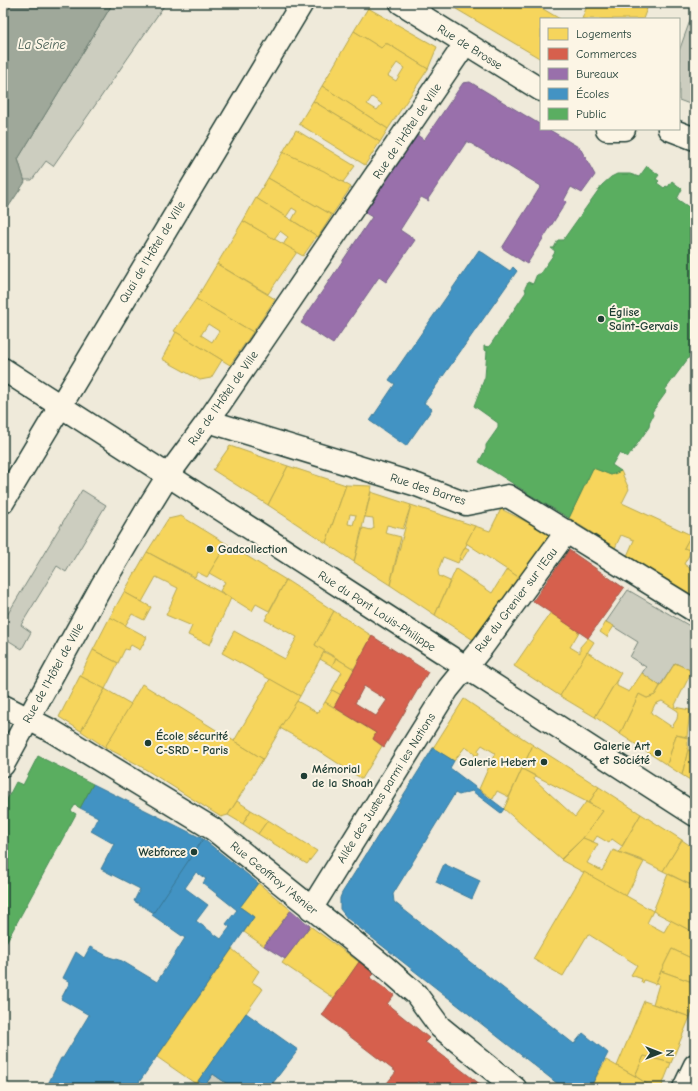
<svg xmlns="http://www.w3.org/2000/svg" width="698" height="1091" font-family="'Comic Neue',sans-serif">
	<rect width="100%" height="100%" fill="#efeada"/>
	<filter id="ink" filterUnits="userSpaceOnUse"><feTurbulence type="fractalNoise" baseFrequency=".025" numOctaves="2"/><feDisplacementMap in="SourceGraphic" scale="8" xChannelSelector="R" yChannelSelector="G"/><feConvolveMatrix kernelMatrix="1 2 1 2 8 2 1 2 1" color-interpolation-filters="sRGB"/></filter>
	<g filter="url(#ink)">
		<!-- green -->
		<g fill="#cccdbf" stroke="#76857a">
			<polygon points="113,3 166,3 53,166 46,161 32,180 24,180 18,159"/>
			<polygon points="695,7 695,106 679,100 679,51"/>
			<polygon points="82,490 106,505 66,572 57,566 21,625 31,632 22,649 3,637 3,622"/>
			<polygon points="628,590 695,629 695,667 692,671 675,663 660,686 642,673 646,667 630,657 638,642 606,622"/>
			<polygon points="213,1074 233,1088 193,1088 198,1081 205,1085"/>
		</g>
		<!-- water -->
		<polygon fill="#9fa89a" stroke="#6c7d71" points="3,3 113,3 18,159 25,182 3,215"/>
		<!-- homes -->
		<g fill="#f6d55c" stroke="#b6a750" fill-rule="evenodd">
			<polygon points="446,3 533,3 560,19 541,19 541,59"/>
			<polygon points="588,3 649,3 643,19 582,19"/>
			<polygon points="368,8 437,47 428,69 388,44 385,44 381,48 354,31"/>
			<path d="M354,31l27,17 4,-4h3l40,25 -40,60 -66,-43zM397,63l7,5 -8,13 -8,-5zM372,97l10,7 -5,6 -10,-6z"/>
			<polygon points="322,86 388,129 380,142 313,101"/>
			<polygon points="313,101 380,142 365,165 299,124"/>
			<polygon points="296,130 355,166 343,182 283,152"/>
			<polygon points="283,152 324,171 351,187 332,215 268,178"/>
			<polygon points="268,178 332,215 318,237 292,220 297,211 292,208 286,217 256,198"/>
			<polygon points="256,198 317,236 303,256 283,245 288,237 280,231 274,239 243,221"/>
			<polygon points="243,221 297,252 268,294 217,264"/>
			<polygon points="217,264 275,299 253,332 196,299"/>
			<path d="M196,299l57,33 -23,33 -56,-34zM208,324l11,7 -7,11 -11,-7z"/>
			<polygon points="176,332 222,360 211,378 200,380 162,359"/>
			<polygon points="230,446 288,466 268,505 213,470"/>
			<polygon points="288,466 346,485 326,543 268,505"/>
			<polygon points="593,468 611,475 621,471 629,489 622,503 691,535 684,548 692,550 684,564 695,572 695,593 693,597 627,556 634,540 621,535 615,548 569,518"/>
			<path d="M346,485l26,1 -18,76 -28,-19zM350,514l6,1 -3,10 -5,-1z"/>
			<polygon points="371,492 411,505 403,529 387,525 385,533 401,537 390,585 354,562 363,528 371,530 374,528 373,518 365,517"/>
			<polygon points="411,505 475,526 458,563 443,557 438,571 439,576 450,581 435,615 390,585"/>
			<polygon points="501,509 551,534 535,561 521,579 466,543 475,526 490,531"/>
			<polygon points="181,516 227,544 207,577 197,572 195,577 147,552 168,519"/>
			<polygon points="691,535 695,537 695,552 684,548"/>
			<polygon points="227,544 286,580 269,611 256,604 252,611 220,591 225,582 209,573"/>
			<polygon points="465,547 469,549 462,560 459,559"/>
			<polygon points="147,552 231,598 210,645 188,635 192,626 166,615 178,588 156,577 142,602 124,592"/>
			<polygon points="456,569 492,593 507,569 521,579 478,643 435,615"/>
			<polygon points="286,580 334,611 315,645 325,650 300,696 222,653 234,631 285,659 297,637 265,620"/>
			<polygon points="124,592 151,607 144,620 132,614 125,626 110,617"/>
			<polygon points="334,611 372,636 354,669 315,645"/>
			<polygon points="551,612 579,632 570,647 580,653 580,647 588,638 594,642 560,696 514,666"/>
			<polygon points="110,617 147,637 140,650 131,645 128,650 125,649 118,663 93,650"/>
			<polygon points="606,622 614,626 607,637 600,632"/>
			<polygon points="93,650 118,663 105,689 80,676"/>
			<polygon points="324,652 336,658 332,666 320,659"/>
			<polygon points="587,652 621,673 595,717 560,696"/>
			<polygon points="336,658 354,669 341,695 332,690 342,672 332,666"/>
			<path d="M675,663l17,8 -18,36 16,3 -3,27 -11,-2 -9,30 -47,-31 19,-40 8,4 8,-3zM662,701l16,10 -1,8 -5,8 -21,-14 4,-9z"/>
			<polygon points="642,673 660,686 655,695 647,698 639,694 620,734 595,717 617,680 617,686 629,692"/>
			<polygon points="80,676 105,689 81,731 59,717"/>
			<polygon points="270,679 300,696 263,759 234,741"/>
			<polygon points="142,684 263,759 228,815 221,817 137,764 105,747"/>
			<polygon points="105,689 131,704 105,747 81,731"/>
			<polygon points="332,690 341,695 334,707 325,702"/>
			<polygon points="464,699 533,745 509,797 497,791 493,799 479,789 495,753 482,745 478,750 479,754 475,756 473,752 465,747 454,761 433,748"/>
			<polygon points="297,701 318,713 325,702 376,733 373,739 382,746 362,779 310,745 280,728"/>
			<polygon points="676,735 688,738 688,750 682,775 667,765"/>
			<polygon points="533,745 599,787 589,803 522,769"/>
			<polygon points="688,750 695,751 695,783 682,775"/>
			<polygon points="522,769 535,776 534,779 575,817 586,802 603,811 583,838 561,859 504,809"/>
			<polygon points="599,787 641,814 622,846 612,839 609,843 597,836 593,842 583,838 603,811 589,803"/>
			<polygon points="237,801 251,810 243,824 228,815"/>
			<polygon points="251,810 268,820 258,834 243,824"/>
			<polygon points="641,814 682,840 663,871 639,859 619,852"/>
			<polygon points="268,820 317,851 307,864 258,834"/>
			<polygon points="583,838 598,844 587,863 602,871 613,850 644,862 626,896 561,860"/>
			<polygon points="682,840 695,849 695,887 663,871"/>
			<polygon points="584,872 653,911 647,923 664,932 671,920 695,933 695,960 672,949 655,984 644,980 643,983 641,982 642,979 631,975 637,965 588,934 563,976 533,959"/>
			<polygon points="668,874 695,887 695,933 653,911"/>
			<polygon points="258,883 291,910 264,946 244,932 254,917 240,907"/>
			<polygon points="310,926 359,962 334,998 282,963"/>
			<polygon points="232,949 259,971 252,982 263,989 196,1084 157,1057"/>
			<polygon points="672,949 695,960 695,983 661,971"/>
			<polygon points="661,971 695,983 695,1005 690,1017 653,1004 659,984 656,983"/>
			<polygon points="644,1001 690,1017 671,1063 644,1056 635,1076 617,1066"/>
			<polygon points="644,1056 671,1063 661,1088 653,1088 635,1076"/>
			<polygon points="606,1060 635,1076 653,1088 590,1088"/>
		</g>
		<!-- shops -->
		<g fill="#d6604d" stroke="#9f5646" fill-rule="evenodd">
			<polygon points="569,550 624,588 588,638 533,601"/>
			<path d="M372,636l56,36 -44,75 -11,-8 3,-6 -42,-26zM364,686l23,14 -11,16 -21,-13z"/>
			<polygon points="359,962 374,974 370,978 394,995 387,1004 429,1038 425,1042 485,1088 426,1088 418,1081 413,1088 383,1088 396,1072 322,1015"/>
		</g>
		<!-- offices -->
		<g fill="#9970ab" stroke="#746187">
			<polygon points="470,82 541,125 541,129 548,129 580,148 595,175 582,193 571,187 564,200 566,202 527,264 502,248 541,186 467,141 428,199 429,201 421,197 400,230 415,240 386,282 379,277 333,344 301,323 372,217 362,211 412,131 424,140 463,83"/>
			<polygon points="291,910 310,926 285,959 264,946"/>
		</g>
		<!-- schools -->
		<g fill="#4393c3" stroke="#387998" fill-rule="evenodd">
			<polygon points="479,250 510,271 513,267 517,271 424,403 432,409 406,446 370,421 395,384 389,380"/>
			<polygon points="433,748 454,761 450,768 504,809 501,813 472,791 459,795 455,793 393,894 394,902 574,1044 583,1033 608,1053 590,1088 563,1088 347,918 340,909 340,898 342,893"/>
			<polygon points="93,784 203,839 154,913 134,901 140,889 101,869 114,844 91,831 98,817 80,808"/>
			<path d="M203,839l55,44 -18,24 14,10 -119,171h-89l15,-30h2l26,-43 -28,-16 9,-17 -7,-4 13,-26 8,6 6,-11 19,10 13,4 35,21 28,-44 -33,-23zM196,872l10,7 -3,4 34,27 -11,14 4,3 -9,12 -25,-18 12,-16 -23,-17z"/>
			<polygon points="444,864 480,881 472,899 436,882"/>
			<polygon points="246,1013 298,1050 269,1088 233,1088 213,1074 205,1085 198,1081"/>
		</g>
		<!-- public -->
		<g fill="#5aae61" stroke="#488c54">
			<polygon points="647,166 659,175 656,179 659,181 657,183 664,188 666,186 668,187 672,181 682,189 677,199 693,210 695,207 695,349 665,390 667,391 652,412 653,415 650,421 649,427 628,457 619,453 612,465 621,471 611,475 593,468 569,518 544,503 543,505 540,504 541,501 531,495 530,497 527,495 528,493 479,462 486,449 486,445 498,428 498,423 474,406 485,377 487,351 484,350 484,346 489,347 526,292 525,288 528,282 533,284 537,274 539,275 554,254 555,251 551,248 554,248 558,240 563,240 602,185 611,177 617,174 630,174 639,177"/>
			<polygon points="38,756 93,784 80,808 75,805 71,811 76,814 3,948 3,807 16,782 23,785"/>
		</g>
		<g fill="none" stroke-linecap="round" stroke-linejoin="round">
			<!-- minor casing -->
			<g stroke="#1f3d34" stroke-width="25">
				<g id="minor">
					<polyline points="401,3 541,90"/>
					<polyline points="607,129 624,129"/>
					<polyline points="669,129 695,139"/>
					<path d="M3,369c231,147 461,298 692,446"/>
					<polyline points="208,421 417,485 466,504 508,496 695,611"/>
					<polyline points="3,706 52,731 213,829 384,966 416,994 440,1027 515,1088"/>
					<polyline points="3,765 101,587 151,503 169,474 208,421 465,44"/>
					<polyline points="311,909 448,689 483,646 567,531"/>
					<polyline points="684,1088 695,1065"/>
				</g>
			</g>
			<!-- major casing -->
			<g stroke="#1f3d34" stroke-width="25">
				<polyline id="major" points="3,502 302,3"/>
			</g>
			<!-- minor -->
			<use href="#minor" stroke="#fcf5e5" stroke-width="22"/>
			<!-- major -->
			<use href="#major" stroke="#fcf5e5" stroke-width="22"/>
		</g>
	</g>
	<!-- markers -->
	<g fill="#1f3d34" stroke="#fcf5e5" stroke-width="1.5">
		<circle cx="601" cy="319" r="4"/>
		<circle cx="210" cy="549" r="4"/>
		<circle cx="148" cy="743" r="4"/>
		<circle cx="658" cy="753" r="4"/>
		<circle cx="544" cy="762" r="4"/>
		<circle cx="304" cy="776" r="4"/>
		<circle cx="194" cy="852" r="4"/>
	</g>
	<g text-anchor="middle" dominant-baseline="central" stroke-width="4" stroke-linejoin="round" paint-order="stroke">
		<!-- street labels -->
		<g font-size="12" fill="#1f3d34" stroke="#fcf5e5">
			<text transform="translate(470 47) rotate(32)">Rue de Brosse</text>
			<text transform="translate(407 131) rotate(-56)">Rue de l'Hôtel de Ville</text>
			<text transform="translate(152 252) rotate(-59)">Quai de l'Hôtel de Ville</text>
			<text transform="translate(223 398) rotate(-55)">Rue de l'Hôtel de Ville</text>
			<text transform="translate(428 489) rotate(18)">Rue des Barres</text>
			<text transform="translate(516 600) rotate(-53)">Rue du Grenier sur l'Eau</text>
			<text transform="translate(377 611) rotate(33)">Rue du Pont Louis-Philippe</text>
			<text transform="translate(53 673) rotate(-61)">Rue de l'Hôtel de Ville</text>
			<text transform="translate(386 788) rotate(-58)">Allée des Justes parmi les Nations</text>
			<text transform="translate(274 878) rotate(39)">Rue Geoffroy l'Asnier</text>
		</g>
		<!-- poi labels -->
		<g font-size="12" font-weight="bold" fill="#1f3d34" stroke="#fcf5e5" text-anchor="start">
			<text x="609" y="312">Église<tspan x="609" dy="14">Saint-Gervais</tspan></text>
			<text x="218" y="549">Gadcollection</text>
			<text x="156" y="736">École sécurité<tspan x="156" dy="14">C-SRD - Paris</tspan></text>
			<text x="650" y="746" text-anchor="end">Galerie Art<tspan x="650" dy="14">et Société</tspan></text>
			<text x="536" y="762" text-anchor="end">Galerie Hebert</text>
			<text x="312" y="769">Mémorial<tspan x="312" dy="14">de la Shoah</tspan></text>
			<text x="186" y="852" text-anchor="end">Webforce</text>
		</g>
		<!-- water labels -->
		<g font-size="13" font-style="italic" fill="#455d53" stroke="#fcf5e5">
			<text x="42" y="44">La Seine</text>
		</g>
	</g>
	<!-- margin -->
	<rect width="698" height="1091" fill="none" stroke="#fcf5e5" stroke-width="16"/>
	<rect x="8" y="8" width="682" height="1075" fill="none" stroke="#1f3d34" stroke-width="1.5" filter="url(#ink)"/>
	<!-- legend -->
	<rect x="540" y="18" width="140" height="112" fill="#fcf5e5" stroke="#a4ab9e"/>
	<rect x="548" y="28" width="20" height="12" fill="#f6d55c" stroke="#a4ab9e"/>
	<text x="576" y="38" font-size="12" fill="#1f3d34">Logements</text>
	<rect x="548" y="48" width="20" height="12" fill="#d6604d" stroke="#a4ab9e"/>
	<text x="576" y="58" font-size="12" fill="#1f3d34">Commerces</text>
	<rect x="548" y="68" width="20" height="12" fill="#9970ab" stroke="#a4ab9e"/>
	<text x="576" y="78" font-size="12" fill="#1f3d34">Bureaux</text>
	<rect x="548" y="88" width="20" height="12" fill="#4393c3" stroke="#a4ab9e"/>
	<text x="576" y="98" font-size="12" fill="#1f3d34">Écoles</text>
	<rect x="548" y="108" width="20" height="12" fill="#5aae61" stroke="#a4ab9e"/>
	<text x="576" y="118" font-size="12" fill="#1f3d34">Public</text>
	<!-- north arrow -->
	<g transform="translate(660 1053) rotate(90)" stroke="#fcf5e5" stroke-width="3" paint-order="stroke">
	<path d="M0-3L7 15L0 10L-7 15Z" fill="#1f3d34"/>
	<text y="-6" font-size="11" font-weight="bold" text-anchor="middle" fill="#1f3d34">N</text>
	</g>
</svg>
